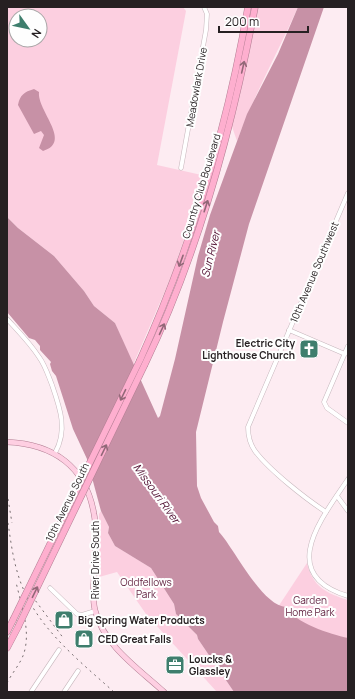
<svg xmlns="http://www.w3.org/2000/svg" width="355" height="699" font-family="Manrope,sans-serif">
	<rect width="100%" height="100%" fill="#fdecf2"/>
	<!-- green -->
	<g fill="#fccfe0" fill-rule="evenodd">
		<path d="M7,7h176l3,4 -29,154 49,11 -35,101 -38,88 -18,-42 -21,-17 -10,-15 -30,-35 -36,-28 -11,-11zM16,16h24v24h-24z"/>
		<path d="M257,7h41c-20,45 -44,88 -61,134l-6,-17z"/>
		<polygon points="101,511 109,527 108,533 115,546 151,568 174,604 176,614 197,635 198,639 234,692 217,692 146,614 117,572 99,577 99,514"/>
		<path d="M307,563c6,24 19,30 41,37v41l-48,-18 -22,-16z"/>
	</g>
	<!-- water -->
	<g fill="#c791a6">
		<path d="M298,7h26l-75,217 -26,98 -27,110 1,54 4,12 13,24 4,4 1,6c15,16 43,74 67,75 9,16 44,27 62,31v54h-114l-36,-53 -1,-4 -21,-21 -2,-10 -23,-36 -36,-22 -7,-13 1,-6 -8,-16 -14,-52 -14,-30 -17,-53 -4,-5 -2,-7 1,-2 -11,-12v-4l-5,-6 -6,-2 -22,-26v-95l11,11 36,28 30,35 10,15 21,17 43,95 2,-2 15,-57 23,-103 12,-41 37,-101 31,-60z"/>
		<path d="M34,89l5,3c-2,19 34,50 4,59l-4,-3 5,-13 -3,-4 -7,3 -16,-29c2,-10 6,-13 16,-16z"/>
	</g>
	<g fill="none" stroke-linecap="round" stroke-linejoin="round">
		<!-- minor casing -->
		<g stroke="#c7b7bd" stroke-width="5">
			<g id="minor">
				<polyline points="181,168 206,30 207,14 204,7"/>
				<path d="M7,319c11,12 23,24 32,38 6,8 9,18 13,28 8,23 16,45 3,68"/>
				<polyline points="289,330 345,354"/>
				<polyline points="348,346 324,402 327,408 348,423"/>
				<path d="M348,479c-25,38 -73,95 0,117"/>
				<polyline points="337,496 348,511"/>
				<path d="M326,512c-20,-13 -57,-42 -71,-61 -5,-7 -7,-16 -7,-24l100,-234"/>
				<polyline points="50,588 77,614 82,615 95,611"/>
				<polyline points="31,692 59,650"/>
				<polyline points="64,692 78,671"/>
			</g>
		</g>
		<!-- major casing -->
		<g stroke="#b27d92" stroke-width="6">
			<path id="major" d="M7,442c46,2 79,24 87,72 3,14 1,31 1,45 0,17 -4,35 0,51 8,35 44,59 69,82"/>
		</g>
		<!-- highway casing -->
		<g stroke="#b27d92" stroke-width="7">
			<g id="highway">
				<path d="M140,360c51,-113 87,-231 108,-353"/>
				<path d="M145,364c54,-112 87,-235 110,-357"/>
				<polyline points="7,632 13,620"/>
				<polyline points="7,648 18,627"/>
			</g>
		</g>
		<!-- minor -->
		<use href="#minor" stroke="#fff" stroke-width="4"/>
		<!-- major -->
		<use href="#major" stroke="#fecfe2" stroke-width="5"/>
		<!-- highway -->
		<use href="#highway" stroke="#feafcf" stroke-width="6"/>
		<!-- rail -->
		<g stroke="#766c6f" stroke-width="1" stroke-dasharray="2 4" stroke-linecap="butt">
			<polyline points="7,493 12,523"/>
			<path d="M7,517c3,18 5,37 10,54 14,52 58,86 97,121"/>
			<polyline points="32,596 64,639"/>
			<path d="M7,683c5,-10 14,-20 17,-30 7,-23 -3,-48 -8,-71"/>
		</g>
		<!-- highway-bridge casing -->
		<g stroke="#b27d92" stroke-width="7" stroke-linecap="butt">
			<g id="highway-bridge">
				<polyline points="13,620 140,360"/>
				<polyline points="18,627 145,364"/>
			</g>
		</g>
		<!-- highway-bridge -->
		<use href="#highway-bridge" stroke="#feafcf" stroke-width="6"/>
	</g>
	<!-- one-way arrows -->
	<defs><path id="oneway-shaft" d="M-6 0H5M1.5-3L5.5 0L1.5 3" fill="none" stroke-width="1.6" stroke-linecap="round" stroke-linejoin="round"/></defs>
	<g stroke="#926878">
		<use href="#oneway-shaft" transform="translate(243 67) rotate(-77)"/>
		<use href="#oneway-shaft" transform="translate(206 206) rotate(-72)"/>
		<use href="#oneway-shaft" transform="translate(181 261) rotate(110)"/>
		<use href="#oneway-shaft" transform="translate(162 329) rotate(-65)"/>
		<use href="#oneway-shaft" transform="translate(123 395) rotate(116)"/>
		<use href="#oneway-shaft" transform="translate(104 450) rotate(-64)"/>
		<use href="#oneway-shaft" transform="translate(35 592) rotate(-64)"/>
	</g>
	<!-- icons -->
	<defs>
		<g id="church-square" transform="scale(1)"><rect x="-9" y="-9" width="18" height="18" rx="4" fill="#3e7e6d" stroke="#fefefe"/><path d="M-1.2-6h2.4v3.5h3.3v2.4h-3.3V6h-2.4V-.1h-3.3v-2.4h3.3Z" fill="#fff"/></g>
		<g id="shop-square" transform="scale(1)"><rect x="-9" y="-9" width="18" height="18" rx="4" fill="#3e7e6d" stroke="#fefefe"/><path d="M-5-2.5h2.3a2.7 3.5 0 0 1 5.4 0H5L5.5 6h-11ZM-1.5-2.5h3a1.5 2.3 0 0 0-3 0Z" fill="#fff"/></g>
		<g id="office-square" transform="scale(1)"><rect x="-9" y="-9" width="18" height="18" rx="4" fill="#3e7e6d" stroke="#fefefe"/><path d="M-6-3h4V-5.5h4V-3h4V5H-6ZM-1-4.5V-3h2v-1.5ZM-6 0V1H6V0Z" fill="#fff"/></g>
	</defs>
	<g fill-rule="evenodd">
		<use href="#church-square" x="309" y="349"/>
		<use href="#shop-square" x="64" y="620"/>
		<use href="#shop-square" x="84" y="639"/>
		<use href="#office-square" x="175" y="665"/>
	</g>
	<g text-anchor="middle" dominant-baseline="central" stroke-width="4" stroke-linejoin="round" paint-order="stroke">
		<!-- street labels -->
		<g font-size="10" fill="#262022" stroke="#fefefe">
			<text transform="translate(196 87) rotate(-80)">Meadowlark Drive</text>
			<text transform="translate(201 186) rotate(-73)">Country Club Boulevard</text>
			<text transform="translate(314 272) rotate(-67)">10th Avenue Southwest</text>
			<text transform="translate(67 502) rotate(-64)">10th Avenue South</text>
			<text transform="translate(95 560) rotate(-90)">River Drive South</text>
		</g>
		<!-- poi labels -->
		<g font-size="10" font-weight="bold" fill="#262022" stroke="#fefefe" text-anchor="start">
			<text x="295" y="343" text-anchor="end">Electric City<tspan x="295" dy="12">Lighthouse Church</tspan></text>
			<text x="78" y="620">Big Spring Water Products</text>
			<text x="98" y="639">CED Great Falls</text>
			<text x="189" y="659">Loucks &amp;<tspan x="189" dy="12">Glassley</tspan></text>
		</g>
		<!-- park labels -->
		<g font-size="10" fill="#5f1e3d" stroke="#fefefe">
			<text x="146" y="582">Oddfellows<tspan x="146" dy="12">Park</tspan></text>
			<text x="310" y="600">Garden<tspan x="310" dy="12">Home Park</tspan></text>
		</g>
		<!-- water labels -->
		<g font-size="11" font-style="italic" fill="#4f0e30" stroke="#fefefe">
			<text transform="translate(210 254) rotate(-76)">Sun River</text>
			<text transform="translate(157 493) rotate(54)">Missouri River</text>
		</g>
	</g>
	<!-- border -->
	<rect width="355" height="699" fill="none" stroke="#262022" stroke-width="16"/>
	<!-- north arrow -->
	<g transform="translate(28 28) rotate(123)"><circle r="19" fill="#fefefe" stroke="#a8a5a6"/>
	<path d="M0-3L7 15L0 10L-7 15Z" fill="#3e7e6d"/>
	<text y="-6" font-size="11" font-weight="bold" text-anchor="middle" fill="#262022">N</text>
	</g>
	<!-- scale -->
	<path d="M219 26v6h89v-6" fill="none" stroke="#262022" stroke-width="2"/>
	<text x="225" y="26" font-size="12" fill="#262022" stroke="#fefefe" stroke-width="3" paint-order="stroke">200 m</text>
</svg>
